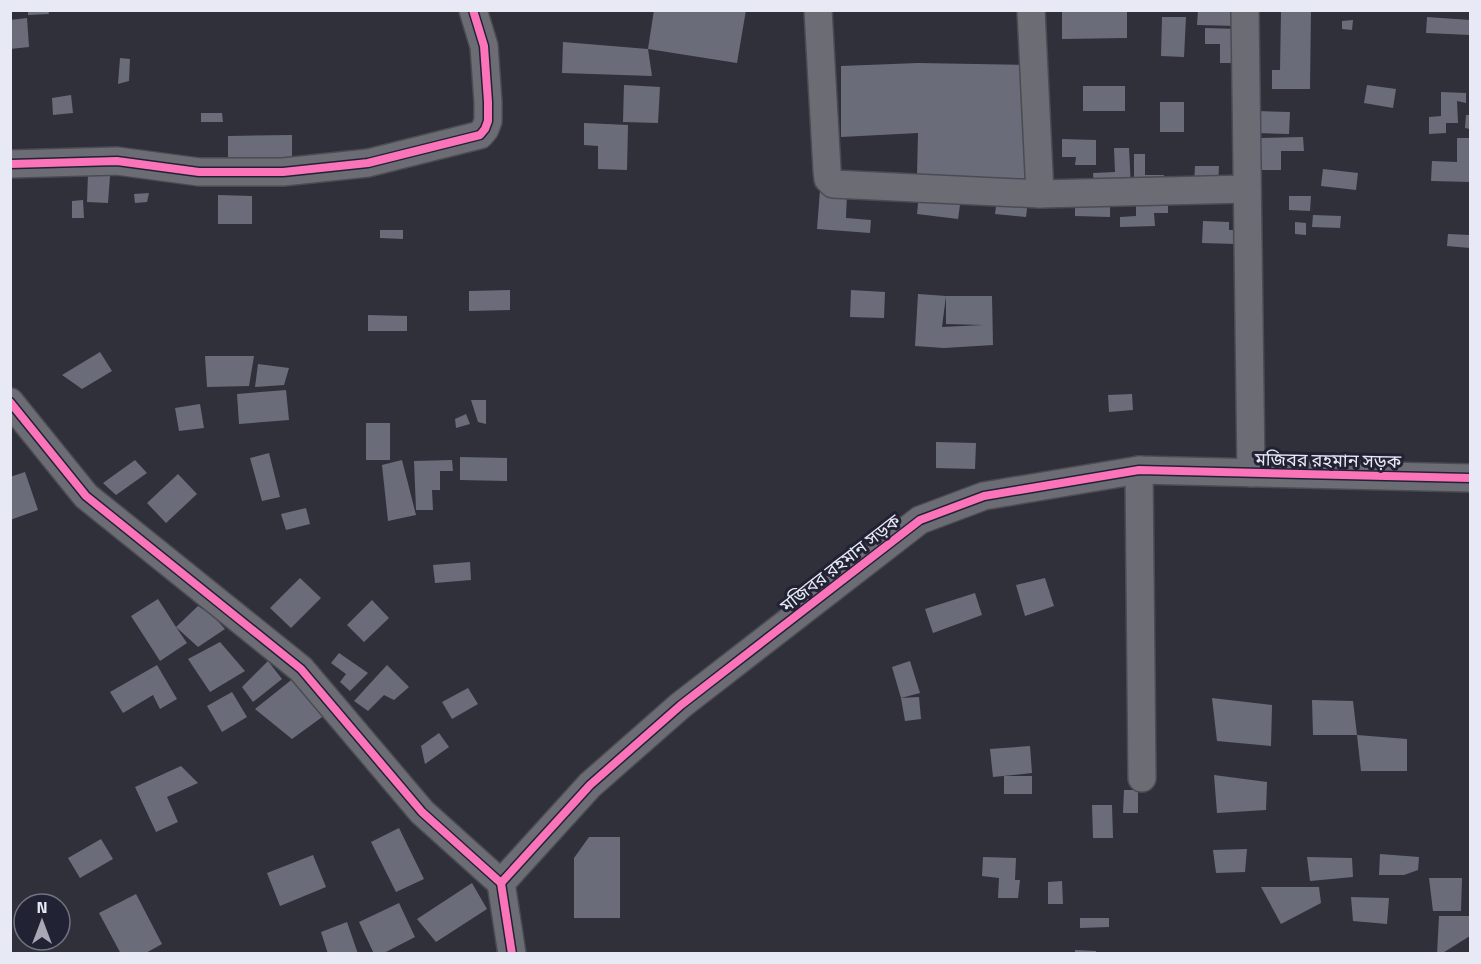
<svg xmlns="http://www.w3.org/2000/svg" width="1481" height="964" font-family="'Titillium Web','Noto Sans Bengali',sans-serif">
	<rect width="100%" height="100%" fill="#30303a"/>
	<!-- building -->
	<g fill="#6b6c7a">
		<polygon points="28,10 48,10 49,14 28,15"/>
		<polygon points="654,10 746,10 737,63 648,49"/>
		<polygon points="1062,10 1127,10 1127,38 1062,39"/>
		<polygon points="1198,10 1238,10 1238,26 1197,25"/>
		<polygon points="1281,10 1311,10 1310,89 1272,89 1272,70 1280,70"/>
		<polygon points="1162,17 1186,17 1184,57 1161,56"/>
		<polygon points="1427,17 1470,20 1470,35 1426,33"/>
		<polygon points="27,18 29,47 10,49 10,20"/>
		<polygon points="1353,20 1352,30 1342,29 1342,21"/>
		<polygon points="1205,28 1240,29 1240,63 1220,63 1220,44 1205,44"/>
		<polygon points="563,42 648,49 652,76 562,73"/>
		<polygon points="120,58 130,59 129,81 118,84"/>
		<polygon points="918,63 1030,65 1027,181 917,176 918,133 841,137 841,66"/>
		<polygon points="624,85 660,87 658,123 623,122"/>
		<polygon points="1367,85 1396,89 1393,108 1364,103"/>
		<rect x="1083" y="86" width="42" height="25"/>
		<polygon points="1441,92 1466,93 1466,103 1457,101 1458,123 1446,123 1446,133 1429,134 1429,117 1441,116"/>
		<polygon points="71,95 73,113 53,115 52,98"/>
		<rect x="1160" y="102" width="24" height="30"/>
		<polygon points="1258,111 1290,112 1289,134 1258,133"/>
		<polygon points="201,113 222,113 223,122 201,122"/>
		<polygon points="1466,115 1470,115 1470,129 1465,128"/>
		<polygon points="584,123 628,125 627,170 598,169 598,146 584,145"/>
		<polygon points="292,135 292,159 228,160 228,136"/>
		<polygon points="1303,137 1304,151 1281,151 1281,170 1260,170 1260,138"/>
		<polygon points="1457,138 1470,138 1470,182 1431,181 1432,161 1457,162"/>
		<polygon points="1062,139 1096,140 1096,165 1075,165 1076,157 1062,157"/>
		<polygon points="1114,148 1129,148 1131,188 1094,189 1093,173 1115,172"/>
		<polygon points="1134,154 1145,154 1145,175 1164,175 1164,187 1134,187"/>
		<polygon points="1195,166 1219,166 1218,185 1194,185"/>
		<polygon points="1323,169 1358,173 1356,190 1321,186"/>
		<polygon points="88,174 110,176 108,203 87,202"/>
		<polygon points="820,190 847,192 846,218 871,220 870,233 817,229"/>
		<polygon points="149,193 147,202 135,203 134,194"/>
		<polygon points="919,194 961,198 958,219 917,214"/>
		<polygon points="218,195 252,196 252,224 218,224"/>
		<polygon points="1289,196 1311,196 1310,211 1289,210"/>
		<polygon points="997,199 1028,201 1026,217 995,214"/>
		<polygon points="83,200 84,218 72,218 72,201"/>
		<polygon points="1075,200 1110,201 1110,217 1075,216"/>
		<polygon points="1136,200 1168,200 1168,213 1154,213 1155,226 1120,227 1120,217 1136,216"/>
		<polygon points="1313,215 1341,216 1340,228 1312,227"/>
		<polygon points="1203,221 1229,222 1229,230 1236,230 1236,244 1202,243"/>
		<polygon points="1295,222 1306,223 1306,235 1295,234"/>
		<polygon points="380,230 403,230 403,239 380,238"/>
		<polygon points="1448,234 1470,235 1470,248 1447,246"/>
		<polygon points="510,290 510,310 469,311 469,291"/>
		<polygon points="851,290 885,292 884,318 850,317"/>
		<polygon points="918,294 946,296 942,327 983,325 946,324 946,296 992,296 993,345 944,348 915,346"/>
		<polygon points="368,315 407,316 407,331 368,331"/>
		<polygon points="100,352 112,371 82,389 62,375"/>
		<polygon points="205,356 254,356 249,386 207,387"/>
		<polygon points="258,364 289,368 284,385 255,387"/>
		<polygon points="286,390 289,420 239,424 237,394"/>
		<polygon points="1132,394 1133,410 1109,412 1108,395"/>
		<polygon points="471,400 486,400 486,424 478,422"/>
		<polygon points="200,404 204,428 179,431 175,408"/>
		<polygon points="466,414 470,424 456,428 455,419"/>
		<rect x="366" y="423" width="24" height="37"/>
		<polygon points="936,442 976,443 975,469 936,468"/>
		<polygon points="269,453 280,497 262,501 250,458"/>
		<polygon points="460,457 507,458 507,481 460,480"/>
		<polygon points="135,460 147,473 116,495 103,483"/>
		<polygon points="402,460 416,515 388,521 382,465"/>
		<polygon points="452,460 453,471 440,471 440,490 432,490 433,510 416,510 414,461"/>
		<polygon points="25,472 38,510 10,520 10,477"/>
		<polygon points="178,474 197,494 166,523 147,503"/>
		<polygon points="306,508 310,524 286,530 281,514"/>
		<polygon points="470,562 471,580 435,583 433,565"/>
		<polygon points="300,578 321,598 291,628 270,608"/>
		<polygon points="1045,578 1054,606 1025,616 1016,585"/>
		<polygon points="975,593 982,615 933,633 925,609"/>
		<polygon points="158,599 176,627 198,606 212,615 225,629 198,647 176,627 187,643 160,661 131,616"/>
		<polygon points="372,600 389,618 364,642 347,625"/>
		<polygon points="220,642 245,671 210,692 188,659"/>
		<polygon points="339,653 368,673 350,691 340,682 346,674 331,663"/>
		<polygon points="268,661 282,679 253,702 242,687"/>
		<polygon points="910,661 920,693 901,698 892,667"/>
		<polygon points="157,665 177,699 160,709 153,695 123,713 110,692"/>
		<polygon points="387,665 409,687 394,700 384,695 368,711 354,701"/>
		<polygon points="295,677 329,712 292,739 255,709"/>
		<polygon points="468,688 478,704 452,719 442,702"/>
		<polygon points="232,692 247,717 222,732 207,706"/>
		<polygon points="919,697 921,719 905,721 901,698"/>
		<polygon points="1212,698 1272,705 1271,746 1217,741"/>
		<polygon points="1312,700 1353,701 1357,735 1313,735"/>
		<polygon points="439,733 449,747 425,764 421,746"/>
		<polygon points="1357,735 1407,739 1407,771 1361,771"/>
		<polygon points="1030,746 1032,773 993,777 990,749"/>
		<polygon points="181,766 198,783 167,797 178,822 156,832 135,787"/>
		<polygon points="1214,775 1267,782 1266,810 1217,813"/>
		<rect x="1004" y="776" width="28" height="18"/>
		<polygon points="1124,790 1138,790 1138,813 1123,813"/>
		<polygon points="1092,805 1112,805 1113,838 1093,838"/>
		<polygon points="399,828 424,879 396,892 371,842"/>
		<polygon points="589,837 620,837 620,918 574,918 574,858"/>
		<polygon points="101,839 113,859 80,878 68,858"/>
		<polygon points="1247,849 1245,872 1216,873 1213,850"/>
		<polygon points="1380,854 1419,857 1418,870 1404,875 1379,875"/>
		<polygon points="313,855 326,887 280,906 267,873"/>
		<polygon points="983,857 1016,858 1015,880 1020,880 1018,898 998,898 999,878 982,876"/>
		<polygon points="1307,857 1352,858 1353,877 1310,881"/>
		<polygon points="1429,878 1462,878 1461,911 1433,911"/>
		<polygon points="1062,881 1063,904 1048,904 1048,882"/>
		<polygon points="472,883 487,909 436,942 417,919"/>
		<polygon points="1261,887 1319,887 1321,903 1281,924"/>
		<polygon points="136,894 162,944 144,954 121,954 99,913"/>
		<polygon points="1351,897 1389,898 1387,924 1353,921"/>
		<polygon points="399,903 415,937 382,954 374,954 359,922"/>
		<polygon points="1439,916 1470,916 1470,936 1441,954 1437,954"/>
		<polygon points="1080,918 1109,918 1109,927 1080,928"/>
		<polygon points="347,922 358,954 328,954 321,932"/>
		<polygon points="1075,950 1096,951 1096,954 1075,954"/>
	</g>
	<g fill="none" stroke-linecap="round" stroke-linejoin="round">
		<!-- minor casing -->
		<g stroke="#4b4b53" stroke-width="30">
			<g id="minor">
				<polyline points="818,10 827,170 828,179 833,184 1040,194 1247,189"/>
				<polyline points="1031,10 1040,194"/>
				<polyline points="1245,10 1251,473"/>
				<polyline points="10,164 117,161 199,172 283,172 368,163 480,135 485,129 488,121 488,102 484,46 473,10"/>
				<polyline points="10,402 86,496 301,669 422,812 501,883 512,954"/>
				<polyline points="1139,470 1142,778"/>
				<polyline points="501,883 590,785 681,705 920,520 984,496 1139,470 1470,478"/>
			</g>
		</g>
		<!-- minor -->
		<use href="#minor" stroke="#6c6c75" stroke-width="27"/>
		<!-- cycleway casing -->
		<g stroke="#222235" stroke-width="11">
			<g id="cycleway">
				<polyline points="10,164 117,161 199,172 283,172 368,163 480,135 485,129 488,121 488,102 484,46 473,10"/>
				<polyline points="10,402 86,496 301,669 422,812 501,883 512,954"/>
				<polyline points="501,883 590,785 681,705 920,520 984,496 1139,470 1470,478"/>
			</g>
		</g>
		<!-- cycleway -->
		<use href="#cycleway" stroke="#fb73b8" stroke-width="8"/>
	</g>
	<g text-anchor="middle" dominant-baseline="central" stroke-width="6" stroke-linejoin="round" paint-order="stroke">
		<!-- street labels -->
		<g font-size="18" fill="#e7e9f5" stroke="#222235">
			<text transform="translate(1328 460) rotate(1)">মজিবর রহমান সড়ক</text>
			<text transform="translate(840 563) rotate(-38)">মজিবর রহমান সড়ক</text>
		</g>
	</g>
	<!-- border -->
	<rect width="1481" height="964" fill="none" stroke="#e7e9f5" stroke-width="24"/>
	<!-- north arrow -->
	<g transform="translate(42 922)"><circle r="28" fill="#222235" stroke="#717282" stroke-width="1.5"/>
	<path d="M0-4.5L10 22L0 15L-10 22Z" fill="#a7a8b4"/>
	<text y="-9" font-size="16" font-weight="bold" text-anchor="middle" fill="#e7e9f5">N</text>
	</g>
</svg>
